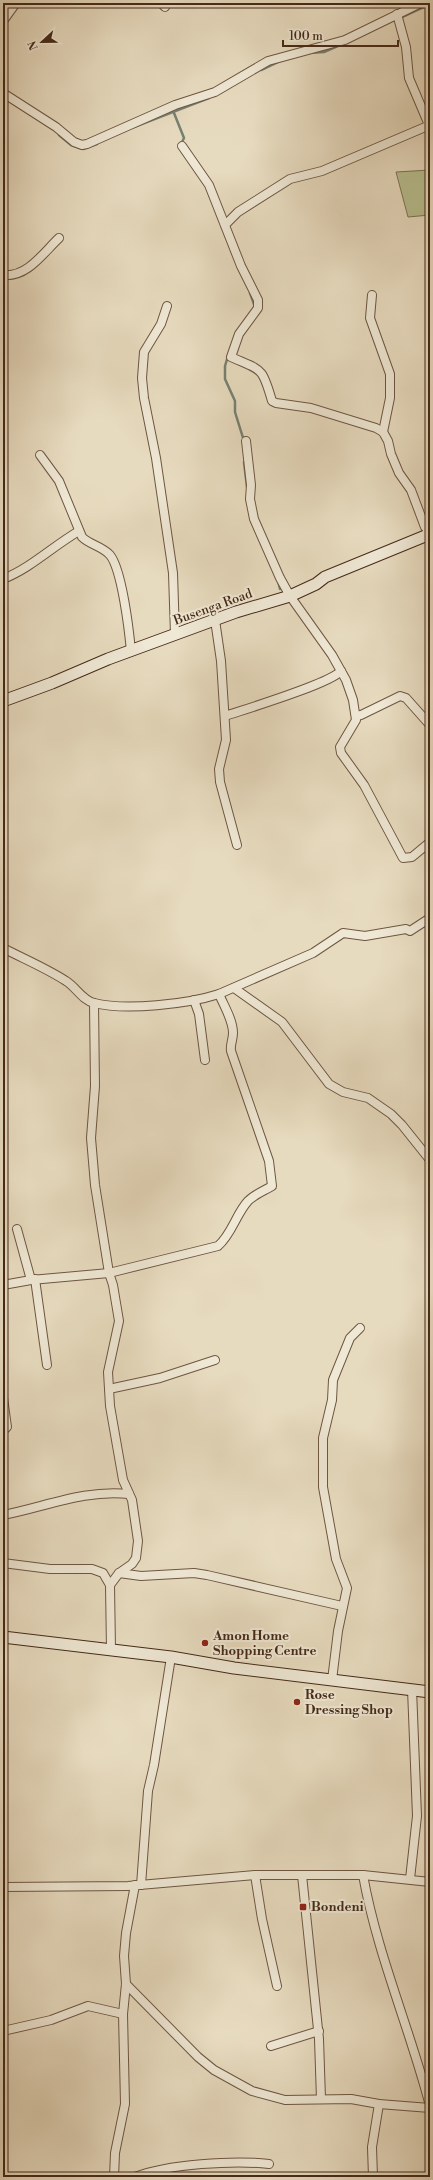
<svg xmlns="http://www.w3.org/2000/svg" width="433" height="2180" font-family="'Libre Bodoni',serif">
	<rect width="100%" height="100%" fill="#e7dbbf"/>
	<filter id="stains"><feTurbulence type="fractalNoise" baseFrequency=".005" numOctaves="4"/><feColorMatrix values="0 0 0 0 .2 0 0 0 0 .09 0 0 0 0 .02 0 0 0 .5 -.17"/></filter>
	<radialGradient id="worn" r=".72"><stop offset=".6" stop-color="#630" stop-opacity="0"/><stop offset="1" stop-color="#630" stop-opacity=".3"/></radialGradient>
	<!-- green -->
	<polygon fill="#b8bf90" stroke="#7e7454" points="430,170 430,215 408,217 396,172"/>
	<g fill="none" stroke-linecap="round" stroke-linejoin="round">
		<!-- stream -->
		<g stroke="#768173" stroke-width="2.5">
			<polyline points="400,18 430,4"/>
			<polyline points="308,53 324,52 347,42"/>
			<polyline points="261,70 280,61"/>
			<polyline points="174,113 184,138 181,144"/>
			<polyline points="134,127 209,98"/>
			<polyline points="59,135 71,145 83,149 97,144"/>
			<polyline points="250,293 255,307"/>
			<polyline points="228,356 225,366 225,379 235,401 235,412 244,441"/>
			<polyline points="244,462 247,487"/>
			<polyline points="278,581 280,589"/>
		</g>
		<!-- street casing -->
		<g stroke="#6e5642" stroke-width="10">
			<g id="street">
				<polyline points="161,3 165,7"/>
				<polyline points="397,14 406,47 409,78 429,125"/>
				<polyline points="3,21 16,3"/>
				<polyline points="3,93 56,127 74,142 82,145 87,144 175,105 215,92 268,61 345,40 421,3"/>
				<path d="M182,146l27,39 32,81 17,34v8l-19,26 -8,23c31,14 31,9 41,44l4,2 35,5 65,20 7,4 5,9 3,13 8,19 12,17 14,37 5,6"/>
				<polyline points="225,225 238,212 290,179 322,171 430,125"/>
				<path d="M3,275c24,3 41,-23 56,-37"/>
				<polyline points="372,295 370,318 390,374 390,398 383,432"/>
				<polyline points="167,306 161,324 144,352 142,378 144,398 156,458 173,573 175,635"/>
				<polyline points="246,441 251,485 250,499 254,519 280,578 290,596 332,655 346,680 353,700 356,720 340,747 341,753 364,785 403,858 412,857 430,842"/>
				<path d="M40,455l19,26 23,56c8,8 20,9 28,18 12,15 19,75 21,96"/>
				<path d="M3,579c28,-11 50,-33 76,-48"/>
				<polyline points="215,620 221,661 226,740 219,769 220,782 237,845"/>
				<path d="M225,716c21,-7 104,-32 116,-45"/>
				<polyline points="356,716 361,715 400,696 406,698 430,725"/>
				<path d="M3,948c21,11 43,20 63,33 10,6 16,19 28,22 32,8 94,1 125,-9l94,-41 30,-20 22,3 41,-7 4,2 20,-13"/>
				<polyline points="234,988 282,1022 329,1084 343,1092 368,1098 391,1114 402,1125 430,1160"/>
				<polyline points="194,1000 199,1014 205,1060"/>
				<polyline points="94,1003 95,1086 91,1138 95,1185 109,1273 113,1285 119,1321 108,1372 110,1406 123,1480 132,1500 138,1541 136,1558 132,1564 119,1573 110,1585"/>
				<polyline points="17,1229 31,1280"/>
				<polyline points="35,1279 47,1365"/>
				<path d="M3,1285l28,-5 78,-7 109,-27c14,-12 18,-32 30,-45 7,-7 16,-10 24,-15l-3,-25 -38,-110c-1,-7 2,-11 2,-18 0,-13 -9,-27 -14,-39"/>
				<polyline points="109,1389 160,1378 215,1360"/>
				<polyline points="3,1398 7,1427 3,1431"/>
				<path d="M3,1515c42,-8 82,-26 126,-21"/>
				<polyline points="3,1563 50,1569 92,1569 103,1573 110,1585 111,1650"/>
				<polyline points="119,1573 141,1576 194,1573 207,1575 342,1606"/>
				<polyline points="332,1680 338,1631 347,1588 336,1559 323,1487 323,1438 332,1400 333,1380 350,1338 360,1328"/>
				<polyline points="255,1875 262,1919 277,1986"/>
				<polyline points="302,1875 319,2039 321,2099"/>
				<path d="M363,1875c14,79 47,154 67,231"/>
				<polyline points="410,1879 417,1816 412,1689"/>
				<polyline points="141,1885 148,1791 154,1765 171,1657"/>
				<polyline points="3,1887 128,1886 255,1875 363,1875 430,1882"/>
				<polyline points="126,1984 198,2057 214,2070 252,2091 285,2100 351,2099 379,2104 430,2108"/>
				<polyline points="3,2031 51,2020 88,2006 123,2014"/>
				<polyline points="271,2046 319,2031"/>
				<polyline points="114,2177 115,2153 125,2104 123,2014 126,1984 124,1956 126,1933 135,1885"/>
				<path d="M135,2177c32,-13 100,-17 134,-13"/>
				<polyline points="373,2177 372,2147 379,2104"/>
			</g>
		</g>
		<!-- secondary casing -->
		<g stroke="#452918" stroke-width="13">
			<g id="secondary">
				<polyline points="3,701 52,683 108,659 236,612 290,596 316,584 325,577 430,534"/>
				<polyline points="3,1637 171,1657 234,1668 430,1692"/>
			</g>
		</g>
		<!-- street -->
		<use href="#street" stroke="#efe8d5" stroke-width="8"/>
		<!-- secondary -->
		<use href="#secondary" stroke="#efe8d5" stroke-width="11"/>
	</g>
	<!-- markers -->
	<g fill="#8f2418" stroke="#efe8d5" stroke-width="1.5">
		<circle cx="205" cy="1643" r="4"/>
		<circle cx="297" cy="1702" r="4"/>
		<rect x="299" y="1903" width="8" height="8" rx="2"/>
	</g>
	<g text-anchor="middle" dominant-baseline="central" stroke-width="4" stroke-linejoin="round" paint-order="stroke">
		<!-- street labels -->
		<g font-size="13" fill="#452918" stroke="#efe8d5">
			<text transform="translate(213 607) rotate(-20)">Busenga Road</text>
		</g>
		<!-- poi labels -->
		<g font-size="13" font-weight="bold" fill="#452918" stroke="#efe8d5" text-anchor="start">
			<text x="213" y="1636">Amon Home<tspan x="213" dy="15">Shopping Centre</tspan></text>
			<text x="305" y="1695">Rose<tspan x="305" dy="15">Dressing Shop</tspan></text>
			<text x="311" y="1907">Bondeni</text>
		</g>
	</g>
	<!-- margin -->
	<rect width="433" height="2180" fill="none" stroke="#e7dbbf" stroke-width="16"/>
	<rect x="4" y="4" width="425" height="2172" fill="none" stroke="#452918" stroke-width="2"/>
	<rect x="8" y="8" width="417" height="2164" fill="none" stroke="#452918"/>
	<!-- north arrow -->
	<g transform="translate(42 42) rotate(248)" stroke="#efe8d5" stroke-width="3" paint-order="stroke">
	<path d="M0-3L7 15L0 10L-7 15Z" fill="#452918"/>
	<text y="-6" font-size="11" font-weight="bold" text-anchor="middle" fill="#452918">N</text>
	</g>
	<!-- scale -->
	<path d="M283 40v6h115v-6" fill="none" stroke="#452918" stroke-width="2"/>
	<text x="289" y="40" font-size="12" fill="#452918" stroke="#efe8d5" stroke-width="3" paint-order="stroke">100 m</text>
	<rect width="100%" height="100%" filter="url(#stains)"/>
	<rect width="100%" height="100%" fill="url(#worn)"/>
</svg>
